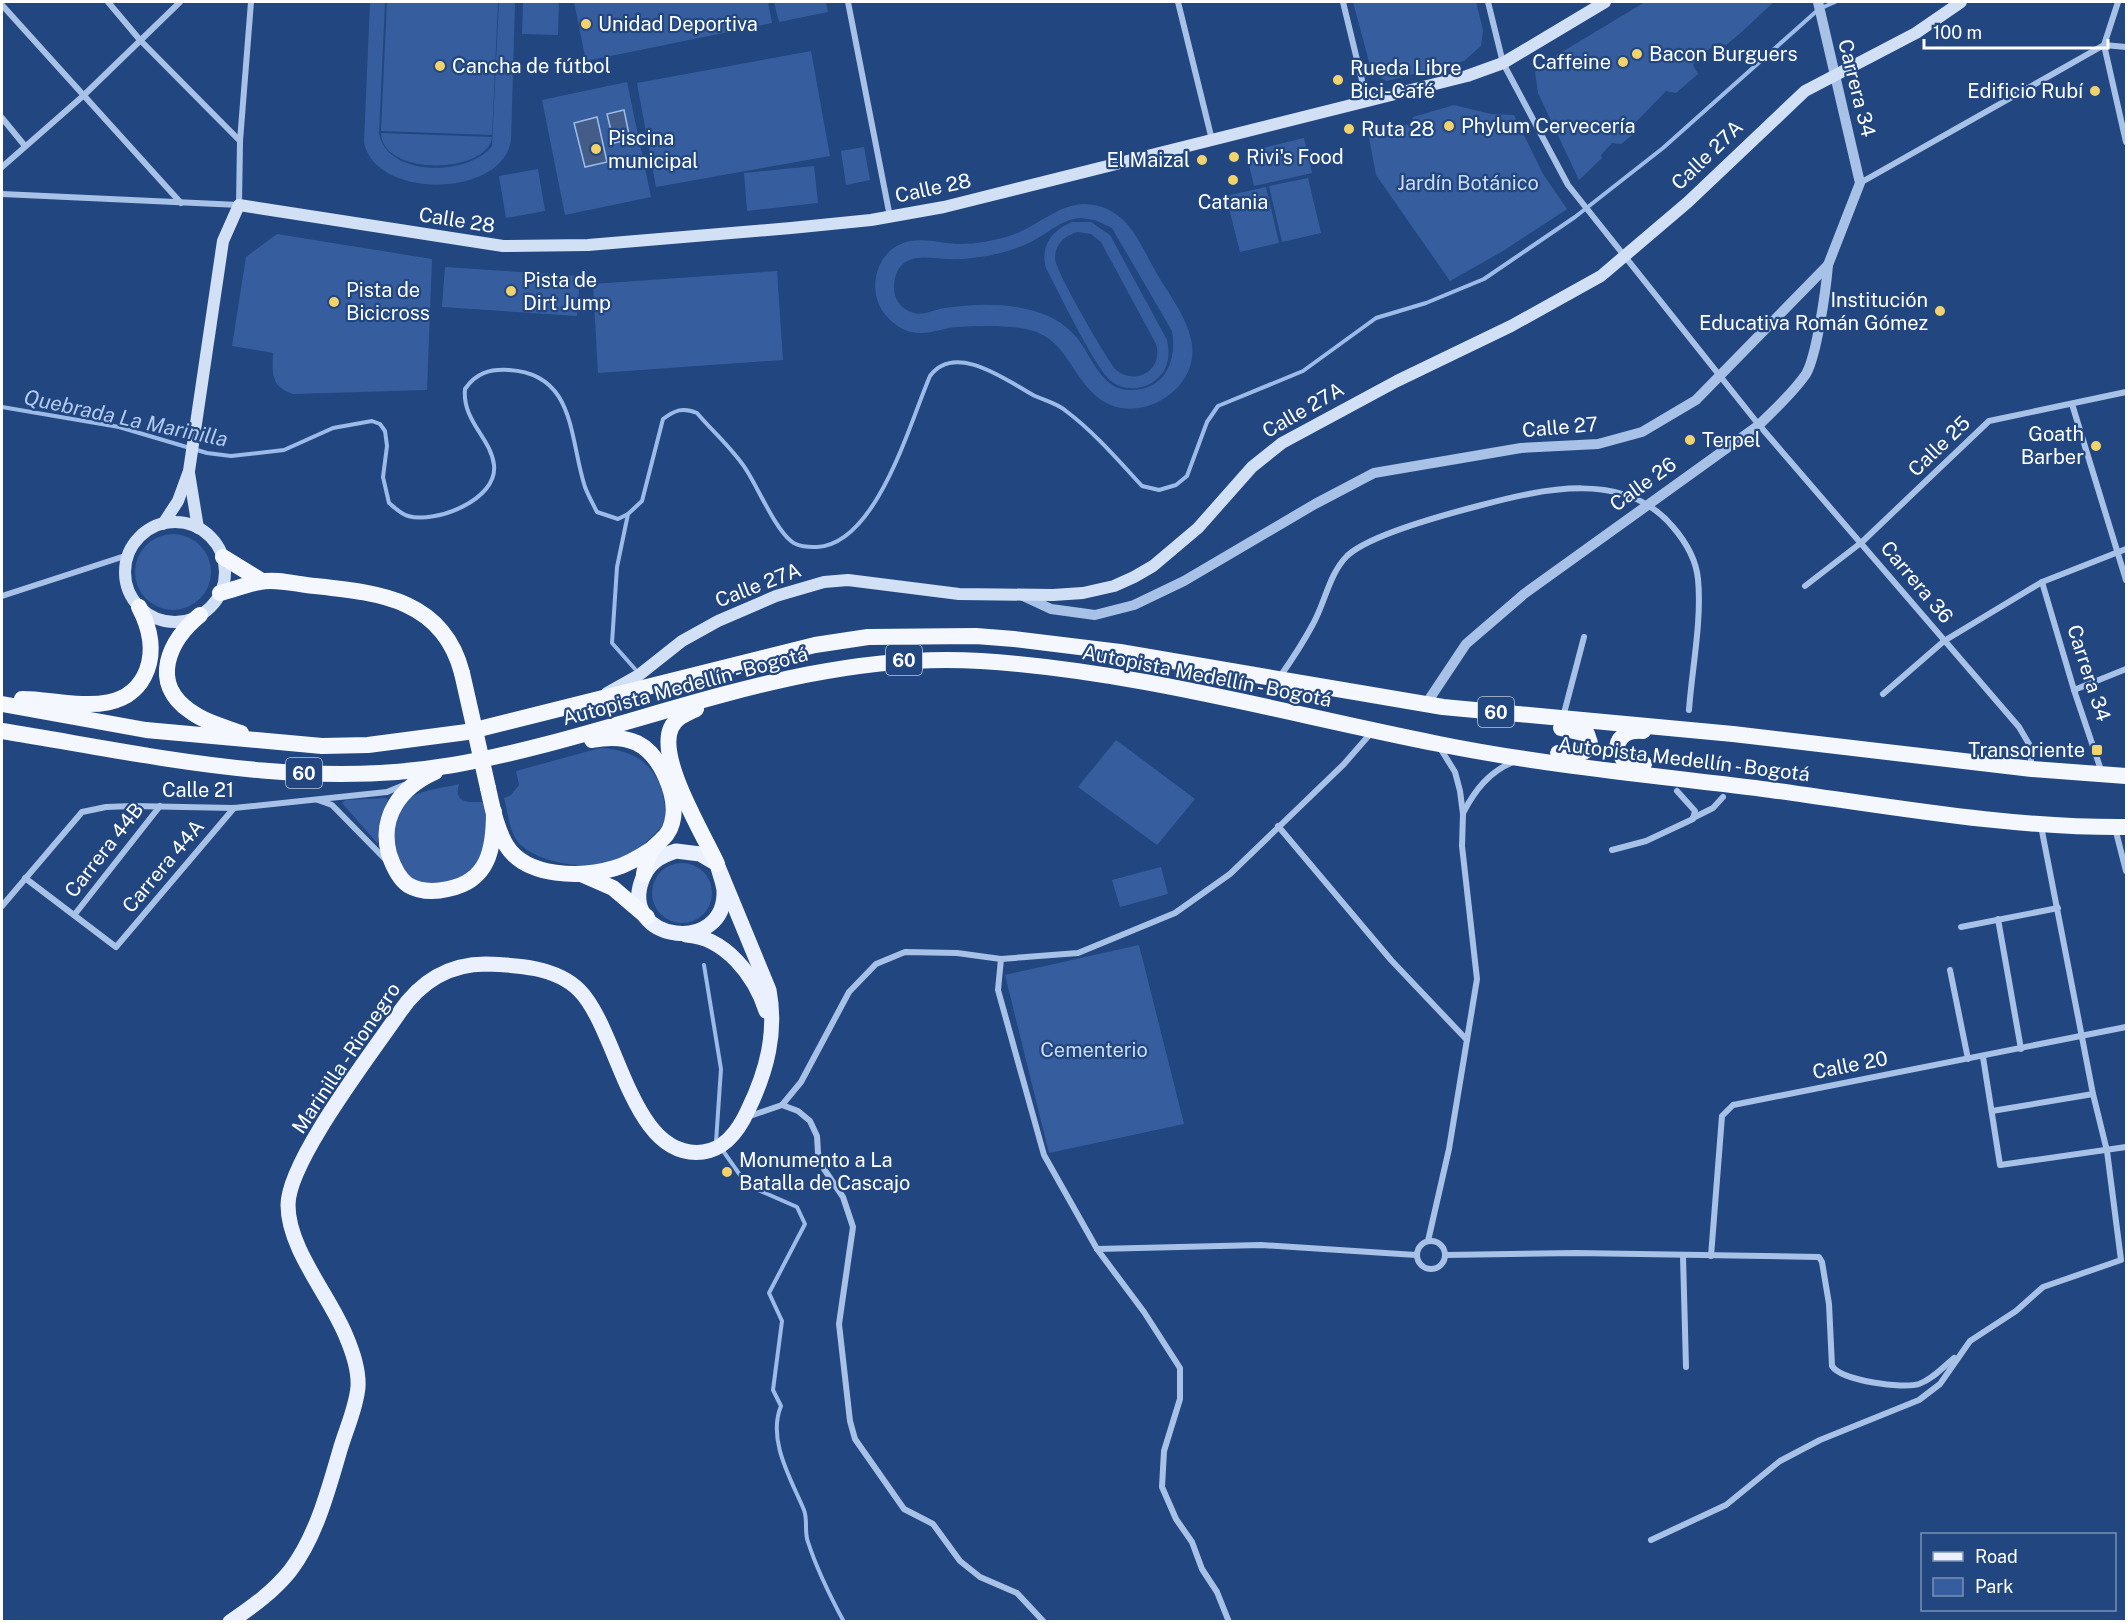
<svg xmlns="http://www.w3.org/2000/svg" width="2128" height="1623" font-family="'Public Sans',sans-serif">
	<rect width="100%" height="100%" fill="#224680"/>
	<!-- green -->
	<g fill="#365e9e" fill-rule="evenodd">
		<path d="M370,2h15l-6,131c7,44 89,44 113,13l7,-144h16l-4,139c-10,58 -137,58 -147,1z"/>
		<polygon points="387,2 498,2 492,135 381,131"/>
		<polygon points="523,2 559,2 558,35 522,34"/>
		<polygon points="574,2 768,2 772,23 586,61"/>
		<polygon points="774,2 826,2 828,12 779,22"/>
		<polygon points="1353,2 1476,2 1483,30 1481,46 1464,61 1387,81 1372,73"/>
		<path d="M1645,2h129c-17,15 -30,29 -48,43l-7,-2 -21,13 -5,9 5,9 -22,19 -10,-2 -34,35 3,7 -14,11 -9,-1 -11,12 1,3 -23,22 -41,-87 -3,-21 7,-8z"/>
		<polygon points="811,51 830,156 656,187 637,83"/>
		<polygon points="627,82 651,197 565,215 542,100"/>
		<polygon points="1454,105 1491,114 1514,115 1543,174 1567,209 1503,251 1450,281 1376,175 1368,132 1411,124 1413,117"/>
		<path d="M381,133l111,4c-3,36 -109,41 -111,-4z"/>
		<polygon points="1304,138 1312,173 1254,186 1246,152"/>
		<polygon points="864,147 870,180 846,185 841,151"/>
		<polygon points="814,166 818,203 747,211 744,173"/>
		<polygon points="538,169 545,211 506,218 499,176"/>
		<polygon points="1308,178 1321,233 1282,242 1269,186"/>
		<polygon points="1266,187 1279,243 1240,252 1226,196"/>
		<path d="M1084,204c44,2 54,37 73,70 17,29 48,65 30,100 -17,32 -63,48 -92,21 -28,-26 -30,-61 -75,-67 -21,-3 -42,-2 -63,-1 -12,1 -24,6 -36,6 -19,1 -39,-16 -44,-34 -7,-25 7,-54 34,-58 16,-3 34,3 50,3 15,0 30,-3 45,-7 28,-7 49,-32 78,-33zM1081,218l14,2 17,8 60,103c5,28 -6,58 -39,59 -31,2 -40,-32 -56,-52 -13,-16 -31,-25 -51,-29 -26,-6 -54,-5 -81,-1 -10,1 -22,8 -31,5 -16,-4 -23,-19 -19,-35 7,-27 33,-20 54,-19 10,1 21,-1 31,-2 20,-3 39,-8 56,-18 15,-8 27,-20 45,-21z"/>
		<path d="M1072,222h19l19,13 57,105c3,14 2,28 -9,38 -12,12 -33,14 -47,3 -16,-13 -53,-90 -65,-113 -6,-22 6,-38 26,-46zM1078,232l13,2 10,8 55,102c8,26 -21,43 -41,25 -11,-15 -60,-98 -60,-111 0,-14 10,-23 23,-26z"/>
		<path d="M277,234l155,25 -5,131 -134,4c-22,-7 -21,-20 -20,-41l-41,-7 14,-89z"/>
		<polygon points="445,267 580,276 577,316 442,307"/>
		<polygon points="777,271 783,360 598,373 593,284"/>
		<circle cx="173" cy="572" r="38"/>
		<polygon points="1116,740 1195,799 1157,845 1078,787"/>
		<path d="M600,748c46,2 67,29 65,74 -13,17 -31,32 -51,39 -26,10 -78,2 -96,-19 -9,-11 -10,-30 -14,-44l7,-3 8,-10 -3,-14z"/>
		<path d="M459,784c-6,20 10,18 23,18 8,20 7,40 -3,57 -3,5 -6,12 -11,15 -17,10 -46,15 -61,0 -18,-19 -18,-59 3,-76 13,-9 35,-10 49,-14z"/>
		<polygon points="387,798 388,801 381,816 378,844 342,803 346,800"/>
		<circle cx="682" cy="893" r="30"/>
		<polygon points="1161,867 1168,894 1120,907 1112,880"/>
		<polygon points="1139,945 1184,1124 1049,1153 1005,975"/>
	</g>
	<!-- water -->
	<g fill="#435d88" stroke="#9cbbe8" stroke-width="1.5">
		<polygon points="624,110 630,139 614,143 607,114"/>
		<polygon points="597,117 607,162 585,167 574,123"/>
	</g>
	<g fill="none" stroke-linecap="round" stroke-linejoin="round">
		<!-- stream -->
		<g stroke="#9cbbe8" stroke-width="4">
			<path d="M2,407l117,20 88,26 24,3 53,-6 49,-22 39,-7 8,3 5,7 2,15 -4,31 6,26c6,5 12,11 19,13 27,8 90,-16 86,-51 -3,-27 -32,-44 -29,-76 11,-16 24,-20 44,-19 67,4 60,68 76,117 3,8 8,17 12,25l21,7 10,-5 14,-13 21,-82c12,-9 20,-12 34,-6 16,19 37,37 50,58 12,19 28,57 44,70 7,6 17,6 26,6 60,-3 93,-125 113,-171 25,-34 76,4 103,19 10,5 24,8 33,16 28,21 52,49 76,75l17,4 17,-5 11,-9 20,-54 11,-16 85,-35 73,-53 50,-15 58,-24 91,-62 88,-69 156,-139 16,-7"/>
			<polyline points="628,514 617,567 612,643 635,669"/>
			<polyline points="704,965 721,1069 716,1142"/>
			<path d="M721,1148l26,37 50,22 8,17 -36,69 13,28 -9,69 8,16c-14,34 10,73 23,104 4,10 0,22 4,32 9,28 22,54 36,80"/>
		</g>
		<!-- minor -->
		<g stroke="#a8c1e7" stroke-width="6">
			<polyline points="108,2 140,40 240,141"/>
			<polyline points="848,2 890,217"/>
			<polyline points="1178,2 1212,140"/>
			<polyline points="1343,2 1367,101"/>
			<polyline points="1488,2 1503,63 1568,185 1759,425 2019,727 2029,744 2032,768"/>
			<polyline points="2118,2 2104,45 2126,142"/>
			<polyline points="2,5 181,203"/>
			<polyline points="2,118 25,146"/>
			<polyline points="2,167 83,96 180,2"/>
			<polyline points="1860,183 2104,45 2126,47"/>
			<polyline points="2,194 239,205 240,141 251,2"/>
			<polyline points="2072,404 2126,580"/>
			<polyline points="2042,582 2074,690 2102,773"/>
			<polyline points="1805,586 1862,542 1989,421 2126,392"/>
			<polyline points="2,596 128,555"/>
			<path d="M1279,678c12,-17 24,-35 34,-54 12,-21 16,-50 34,-68 22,-21 100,-42 131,-50 64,-17 147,-37 195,21 12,14 23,32 25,52 4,42 -6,89 -9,131"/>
			<polyline points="2074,690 2126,669"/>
			<polyline points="1883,694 1944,641 2042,582 2126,549"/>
			<polyline points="1563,717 1584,637"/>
			<polyline points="318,800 332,805 386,860"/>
			<path d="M1463,813c12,-23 26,-41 50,-51"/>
			<polyline points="1693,818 1713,808 1723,797"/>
			<polyline points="1278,826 1391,960 1467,1040"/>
			<polyline points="2115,828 2126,871"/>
			<polyline points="1612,850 1646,841 1693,819 1695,811 1677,791"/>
			<polyline points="25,878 116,947 234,808"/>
			<polyline points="2,906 82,812 106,807 133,806 234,808 387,792 404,785"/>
			<polyline points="75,914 160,806"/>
			<polyline points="1998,919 2021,1049"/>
			<polyline points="1961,927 2058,908"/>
			<polyline points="1001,959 998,990 1044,1155 1097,1249 1144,1312 1180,1368 1180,1399 1164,1451 1162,1487 1176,1519 1192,1542 1202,1569 1217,1592 1229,1622"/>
			<polyline points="1950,970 1968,1059"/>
			<polyline points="1983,1057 2000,1165 2126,1147"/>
			<polyline points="782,1105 798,1111 810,1121 817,1136 818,1153 824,1169 843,1197 853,1227 839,1324 850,1421 855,1439 904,1509 933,1524 960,1561 980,1577 1017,1593 1044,1622"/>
			<polyline points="1992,1111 2093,1094"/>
			<polyline points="747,1117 782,1105 801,1082 849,992 876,964 905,952 957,953 1001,959 1078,953 1175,913 1230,874 1344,764 1371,733"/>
			<circle cx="1431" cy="1255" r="14"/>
			<polyline points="1428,1241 1449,1149 1477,979 1462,846 1463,814 1460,791 1455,772 1440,748"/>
			<polyline points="1097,1249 1261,1245 1416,1255"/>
			<path d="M1445,1255l131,-2 243,4 3,5 7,42 3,62c10,15 71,23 87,18 14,-5 24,-17 35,-26"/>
			<polyline points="1683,1256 1686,1367"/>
			<polyline points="1711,1256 1722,1116 1733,1105 2126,1027"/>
			<polyline points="1651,1540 1726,1505 1780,1461 1820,1440 1919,1400 1940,1384 1970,1341 2016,1311 2043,1287 2121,1260 2107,1151 2093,1094 2041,826"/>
		</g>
		<!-- tertiary -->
		<g stroke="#a8c1e7" stroke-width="10">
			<polyline points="1021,595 1051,609 1095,615 1134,605 1184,581 1315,504 1374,473 1521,448 1598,444 1642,432 1696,400 1828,265 1860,183 1818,2"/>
			<path d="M1426,704l40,-60 58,-50 235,-169c16,-16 34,-32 47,-51 11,-19 20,-85 22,-109"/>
		</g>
		<!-- secondary -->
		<g stroke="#d2e0f6" stroke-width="12">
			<polyline points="189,473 198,528"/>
			<circle cx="175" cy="572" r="50"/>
			<polyline points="163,524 178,501 189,471 223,241 239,205 503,246 588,245 791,228 871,220 944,207 1467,76 1503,63 1605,2"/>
			<polyline points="607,693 639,675 682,641 718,621 776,596 824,582 848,580 959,594 1053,595 1083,593 1114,586 1134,577 1153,566 1198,528 1252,467 1282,443 1397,381 1511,326 1601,276 1688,202 1805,91 1916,33 1961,2"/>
		</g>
		<!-- primary -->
		<g stroke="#eaf0fd" stroke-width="15">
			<path d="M676,851l24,3 17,10c2,8 6,18 7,26 3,66 -105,52 -82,-10 6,-17 18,-24 34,-29z"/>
			<path d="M686,935c39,2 69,41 80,76"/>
			<path d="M230,1622c22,-15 43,-30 60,-51 26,-34 38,-80 50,-121 6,-21 16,-41 18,-63 1,-16 -6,-37 -12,-51 -16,-40 -58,-87 -58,-131 0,-44 84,-152 111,-192 21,-31 49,-49 87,-49 31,1 70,3 93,26 40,40 52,171 124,162 23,-3 36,-22 45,-42 19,-39 29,-78 21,-120l-52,-126"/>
		</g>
		<!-- trunk -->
		<g stroke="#f4f8fe" stroke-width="16">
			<polyline points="223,557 262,581"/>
			<path d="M220,593c13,-3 27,-9 40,-11 16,-4 39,3 55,4 64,7 128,13 147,87"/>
			<path d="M200,615c-31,25 -51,68 -10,96 15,11 34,16 51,22"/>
			<path d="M22,699c42,0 105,23 125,-29 8,-22 2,-44 -8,-63"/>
			<polyline points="2,704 146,730 322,746 368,745 467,732 815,645 868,637 976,636 1014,639 1120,652 1443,707 1733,734 2032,769 2126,776"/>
			<path d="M696,709c-10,5 -20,8 -25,19 -14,31 32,105 46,136"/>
			<path d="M2,731c149,24 299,60 451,34 177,-31 344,-116 528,-104 156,10 306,53 458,83 109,22 222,32 332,46 118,16 236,38 355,37"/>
			<path d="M1643,731c-12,-1 -24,3 -26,16l6,12 21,5"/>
			<path d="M592,740c15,-3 30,-4 45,3 24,12 42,54 35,80 -3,12 -10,16 -19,25 -6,7 -7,17 -9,26"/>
			<path d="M1558,753c13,1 28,5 32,-10l-3,-9 -26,-6"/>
			<path d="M435,772c-34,15 -56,44 -46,82 4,12 9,24 19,31 12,7 27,7 40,4 41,-8 46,-41 46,-77"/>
			<path d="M488,788c4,18 8,40 18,57 20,33 76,33 109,23 14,-4 25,-11 37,-19"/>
			<polyline points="581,874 613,888 647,917"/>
		</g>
		<!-- trunk-bridge -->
		<polyline stroke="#f4f8fe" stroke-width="16" points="462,673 488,788"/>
	</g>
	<!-- markers -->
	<g fill="#f2d36b" stroke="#224680" stroke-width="2">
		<circle cx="586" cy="24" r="6"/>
		<circle cx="1637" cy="54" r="6"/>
		<circle cx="1623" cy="62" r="6"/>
		<circle cx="440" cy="66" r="6"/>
		<circle cx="1338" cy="80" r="6"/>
		<circle cx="2095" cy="91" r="6"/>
		<circle cx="1449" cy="126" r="6"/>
		<circle cx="1349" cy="129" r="6"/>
		<circle cx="596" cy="149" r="6"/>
		<circle cx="1234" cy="157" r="6"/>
		<circle cx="1202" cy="160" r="6"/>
		<circle cx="1233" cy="180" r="6"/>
		<circle cx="511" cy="291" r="6"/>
		<circle cx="334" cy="302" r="6"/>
		<circle cx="1940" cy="311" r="6"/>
		<circle cx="1690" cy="440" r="6"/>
		<circle cx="2096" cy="446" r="6"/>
		<rect x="2091" y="744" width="12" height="12" rx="3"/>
		<circle cx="727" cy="1172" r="6"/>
	</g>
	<g text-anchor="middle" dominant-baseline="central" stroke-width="4.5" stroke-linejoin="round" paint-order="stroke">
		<!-- shield labels -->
		<g fill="#224680" stroke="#bdc8d9" stroke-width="1.5">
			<rect x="886" y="645" width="36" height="30" rx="4.5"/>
			<rect x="1478" y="697" width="36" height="30" rx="4.5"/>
			<rect x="286" y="758" width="36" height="30" rx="4.5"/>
		</g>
		<g font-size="18" font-weight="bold" fill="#fff">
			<text x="904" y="660">60</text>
			<text x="1496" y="712">60</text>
			<text x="304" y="773">60</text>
		</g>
		<!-- poi labels -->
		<g font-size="20" fill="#fff" stroke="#224680" text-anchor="start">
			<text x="598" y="24">Unidad Deportiva</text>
			<text x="1649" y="54">Bacon Burguers</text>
			<text x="1611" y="62" text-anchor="end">Caffeine</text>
			<text x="452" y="66">Cancha de fútbol</text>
			<text x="1350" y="68">Rueda Libre<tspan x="1350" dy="23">Bici-Café</tspan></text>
			<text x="2083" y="91" text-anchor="end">Edificio Rubí</text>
			<text x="1461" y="126">Phylum Cervecería</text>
			<text x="1361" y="129">Ruta 28</text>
			<text x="608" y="138">Piscina<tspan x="608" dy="23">municipal</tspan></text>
			<text x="1246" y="157">Rivi's Food</text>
			<text x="1190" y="160" text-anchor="end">El Maizal</text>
			<text x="1233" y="202" text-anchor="middle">Catania</text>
			<text x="523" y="280">Pista de<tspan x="523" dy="23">Dirt Jump</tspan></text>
			<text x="346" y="290">Pista de<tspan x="346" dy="23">Bicicross</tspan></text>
			<text x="1928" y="300" text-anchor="end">Institución<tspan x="1928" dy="23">Educativa Román Gómez</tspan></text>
			<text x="2084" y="434" text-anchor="end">Goath<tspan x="2084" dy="23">Barber</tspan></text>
			<text x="1702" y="440">Terpel</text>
			<text x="2085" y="750" text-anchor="end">Transoriente</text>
			<text x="739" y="1160">Monumento a La<tspan x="739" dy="23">Batalla de Cascajo</tspan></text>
		</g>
		<!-- street labels -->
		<g font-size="20" fill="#fff" stroke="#224680">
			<text transform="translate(1857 88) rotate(76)">Carrera 34</text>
			<text transform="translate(1707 155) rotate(-44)">Calle 27A</text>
			<text transform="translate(933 188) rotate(-12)">Calle 28</text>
			<text transform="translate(457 220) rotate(9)">Calle 28</text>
			<text transform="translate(1303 410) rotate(-30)">Calle 27A</text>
			<text transform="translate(1560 427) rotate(-5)">Calle 27</text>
			<text transform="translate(1939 446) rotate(-44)">Calle 25</text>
			<text transform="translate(1643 484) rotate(-36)">Calle 26</text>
			<text transform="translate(1917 582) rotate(50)">Carrera 36</text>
			<text transform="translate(758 585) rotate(-21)">Calle 27A</text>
			<text transform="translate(2089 673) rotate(72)">Carrera 34</text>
			<text transform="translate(1207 676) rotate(11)">Autopista Medellín - Bogotá</text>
			<text transform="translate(685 686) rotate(-15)">Autopista Medellín - Bogotá</text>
			<text transform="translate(1684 759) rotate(7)">Autopista Medellín - Bogotá</text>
			<text x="198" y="790">Calle 21</text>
			<text transform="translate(104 850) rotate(-52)">Carrera 44B</text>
			<text transform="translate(163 866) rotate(-50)">Carrera 44A</text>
			<text transform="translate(346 1058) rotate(-56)">Marinilla - Rionegro</text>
			<text transform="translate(1850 1065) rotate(-11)">Calle 20</text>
		</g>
		<!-- park labels -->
		<g font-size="20" fill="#ccdcf5" stroke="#224680">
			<text x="1468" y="183">Jardín Botánico</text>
			<text x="1094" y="1050">Cementerio</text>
		</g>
		<!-- water labels -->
		<g font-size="21" font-style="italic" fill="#b3cbef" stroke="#224680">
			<text transform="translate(126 418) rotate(12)">Quebrada La Marinilla</text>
		</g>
	</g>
	<!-- border -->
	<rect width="2128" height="1623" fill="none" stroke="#ffffff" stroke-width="6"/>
	<!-- legend -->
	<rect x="1921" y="1533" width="195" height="78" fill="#224680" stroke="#7a90b3" stroke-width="1.5"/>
	<rect x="1933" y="1552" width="30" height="9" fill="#eaf0fd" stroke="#7a90b3" stroke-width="1.5"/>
	<text x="1975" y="1563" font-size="18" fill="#ffffff">Road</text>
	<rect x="1933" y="1578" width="30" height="18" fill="#365e9e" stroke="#7a90b3" stroke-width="1.5"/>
	<text x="1975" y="1593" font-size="18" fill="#ffffff">Park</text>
	<!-- scale -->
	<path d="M1924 39v9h184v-9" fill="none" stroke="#ffffff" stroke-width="3"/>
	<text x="1933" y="39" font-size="18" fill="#ffffff" stroke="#224680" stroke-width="4.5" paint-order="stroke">100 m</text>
</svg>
